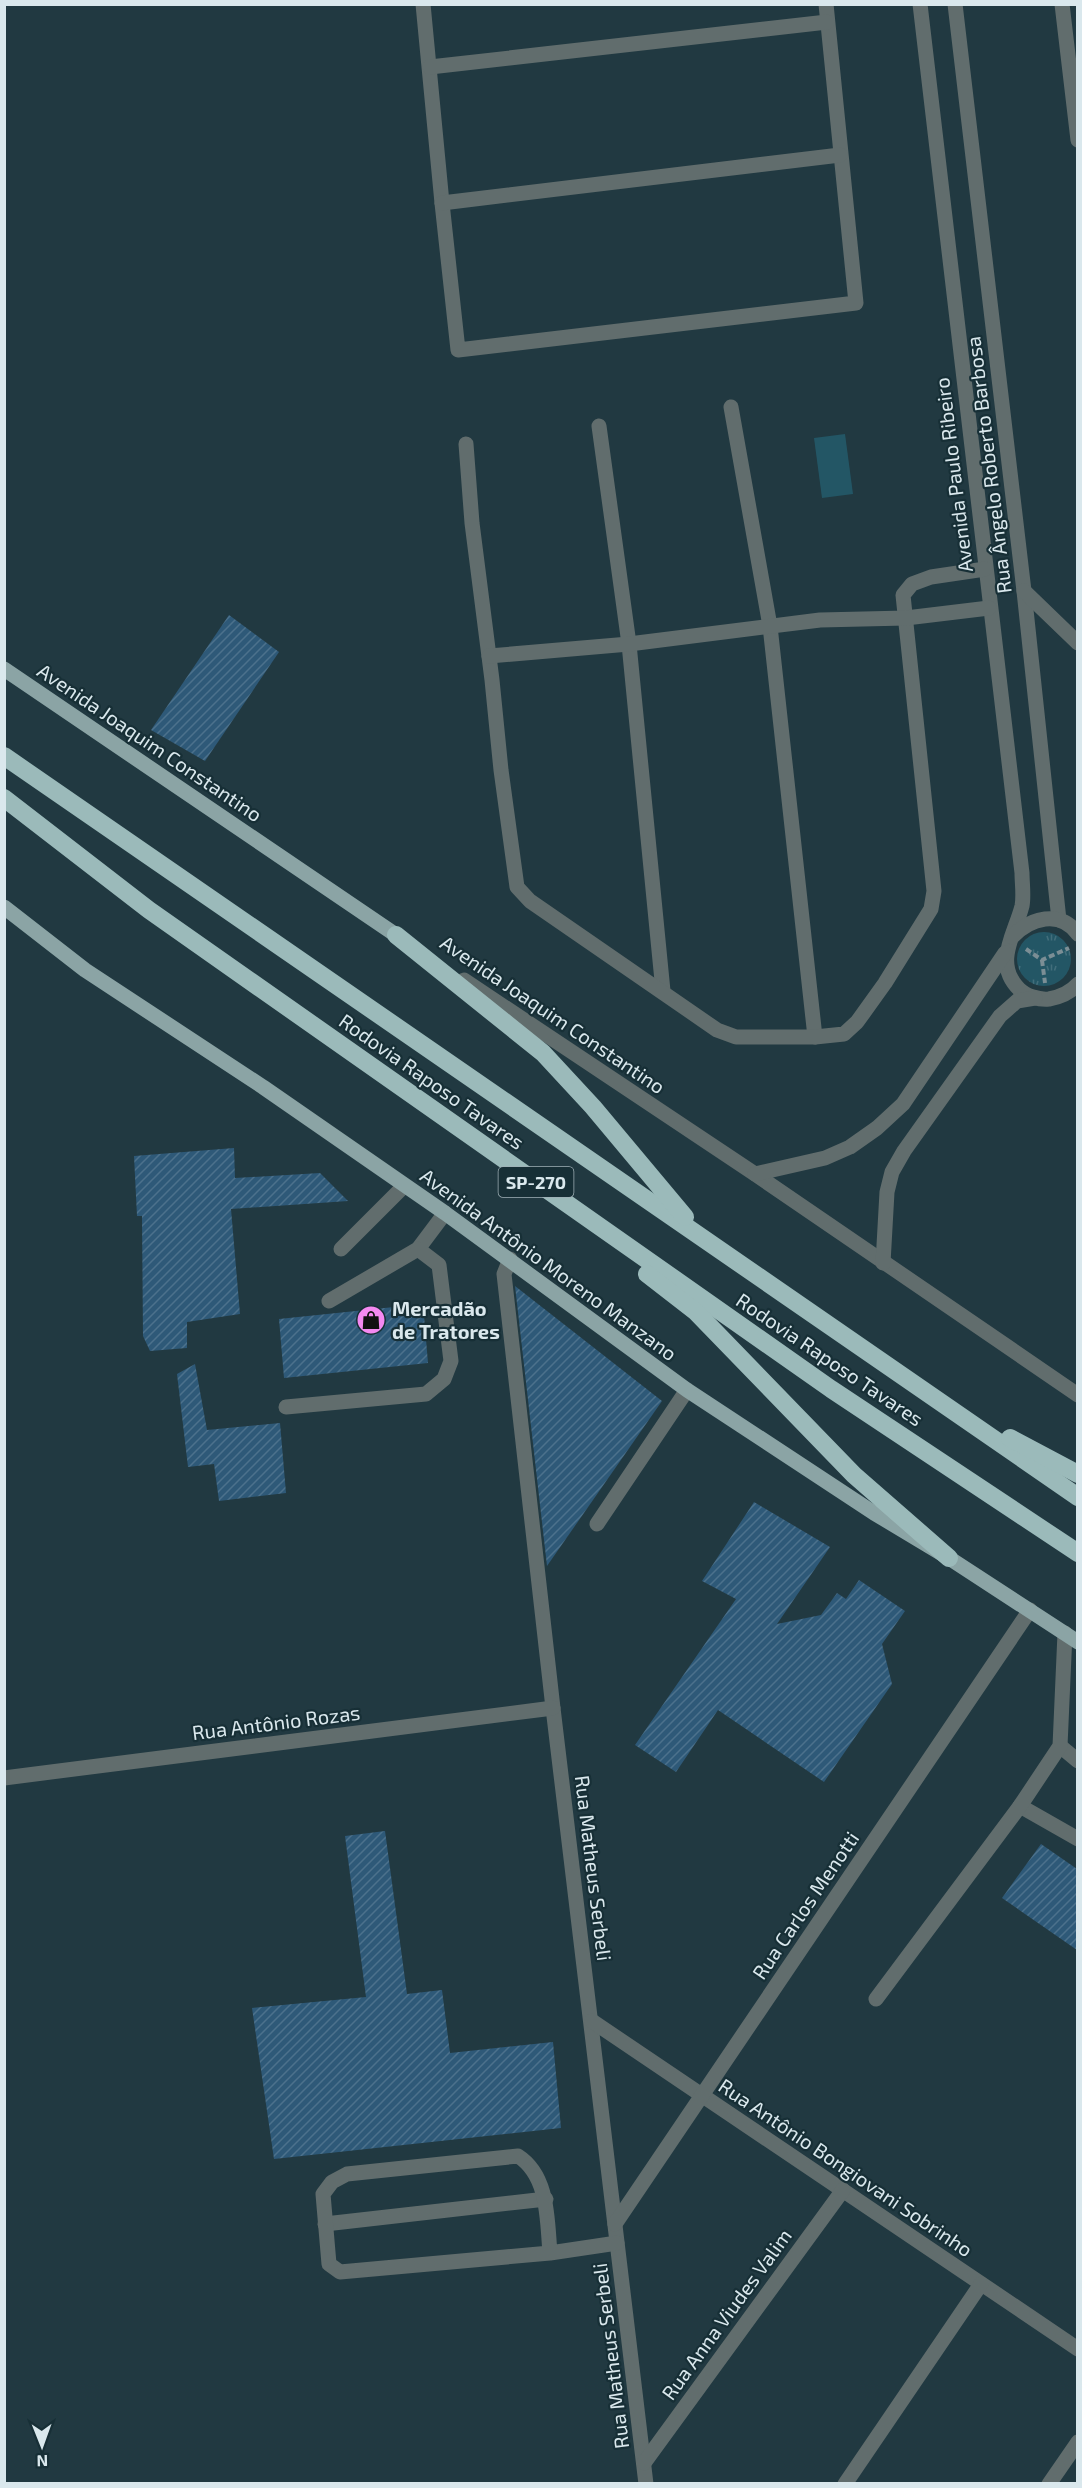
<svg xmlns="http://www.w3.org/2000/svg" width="1082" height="2488" font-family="'Exo 2',sans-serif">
	<defs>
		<pattern id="grass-tufts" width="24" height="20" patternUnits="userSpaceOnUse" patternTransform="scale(1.5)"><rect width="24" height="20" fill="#235665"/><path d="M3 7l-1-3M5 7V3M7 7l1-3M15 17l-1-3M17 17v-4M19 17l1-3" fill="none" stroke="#426e7b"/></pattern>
		<pattern id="building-hatch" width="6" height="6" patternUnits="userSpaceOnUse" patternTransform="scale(1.5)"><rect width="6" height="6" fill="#2e5978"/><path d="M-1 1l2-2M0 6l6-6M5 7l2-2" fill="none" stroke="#4c718c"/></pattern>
	</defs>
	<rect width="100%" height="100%" fill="#213941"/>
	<!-- grass -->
	<circle fill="url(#grass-tufts)" cx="1044" cy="959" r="27"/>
	<!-- garden -->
	<polygon fill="#235665" points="845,434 853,494 822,498 814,438"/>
	<!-- building -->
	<g fill="url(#building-hatch)">
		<polygon points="229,615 279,652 205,761 151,730"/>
		<polygon points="234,1148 235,1178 320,1173 348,1201 231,1209 240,1314 187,1322 187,1348 150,1351 143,1336 142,1216 137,1216 134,1156"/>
		<polygon points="515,1286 662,1401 547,1566"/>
		<polygon points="423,1304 428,1363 284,1378 279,1319"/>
		<polygon points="195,1364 207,1430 280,1423 286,1493 219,1501 214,1464 188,1467 177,1374"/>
		<polygon points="754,1502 830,1547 777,1624 821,1615 837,1593 846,1599 859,1580 905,1611 882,1644 892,1684 824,1782 718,1710 676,1772 635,1745 736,1599 702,1581"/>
		<polygon points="385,1831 407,1994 442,1990 450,2053 553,2042 561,2128 274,2159 252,2008 366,1997 345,1836"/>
		<polygon points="1041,1844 1077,1869 1077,1950 1002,1898"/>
	</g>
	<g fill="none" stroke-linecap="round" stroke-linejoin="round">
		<!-- path -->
		<g stroke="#7b8e95" stroke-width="4" stroke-dasharray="6 3" stroke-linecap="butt">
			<polyline points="1026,949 1042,960 1069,948"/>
			<polyline points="1042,960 1045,983"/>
		</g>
		<!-- minor -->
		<g stroke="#616d6d" stroke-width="15">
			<polyline points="423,4 442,203 458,350 856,303 826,4"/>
			<path d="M920,4l102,869c0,10 2,23 0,33 -7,28 -29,57 -3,83 7,7 20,11 30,10 11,-2 22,-7 29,-15"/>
			<polyline points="955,4 1024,591 1059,920"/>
			<polyline points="1062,4 1078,140"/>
			<polyline points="430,67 827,22"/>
			<polyline points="442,203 840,155"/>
			<polyline points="731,407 770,626 815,1037"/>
			<polyline points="599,426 629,644 663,991"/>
			<polyline points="466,444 472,523 492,680 501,770 517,887 530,901 717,1030 736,1037 815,1037 844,1034 857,1022 885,983 931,909 934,891 903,595 912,584 931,577 985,569"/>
			<polyline points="1024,591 1078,643"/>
			<polyline points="489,656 629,644 820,620 906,618 989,608"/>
			<path d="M1012,937c18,-19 48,-28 66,-3"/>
			<polyline points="464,980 755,1174 1078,1395"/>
			<polyline points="755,1174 825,1158 850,1147 877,1128 903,1104 1005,953"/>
			<polyline points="341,1249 404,1186"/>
			<polyline points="510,1259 504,1274 553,1708 646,2484"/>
			<polyline points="883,1263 887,1192 892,1172 904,1151 1000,1016 1017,1001 1035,998"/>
			<polyline points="329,1301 418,1249 445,1213"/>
			<polyline points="286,1407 426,1394 444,1379 451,1361 439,1265 418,1249"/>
			<polyline points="597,1524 687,1390"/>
			<polyline points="1060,1746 1078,1761"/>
			<polyline points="4,1778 553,1708"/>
			<polyline points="1020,1806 1078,1839"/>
			<polyline points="876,1999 1020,1806 1060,1746 1065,1633"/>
			<polyline points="592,2021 1078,2349"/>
			<polyline points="325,2224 546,2199"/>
			<polyline points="615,2224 1030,1610"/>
			<path d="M550,2253c-3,-33 -1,-77 -32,-97l-171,18 -15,8 -9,12 6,70 11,8 210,-19 67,-10"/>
			<polyline points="644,2463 843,2190"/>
			<polyline points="845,2484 981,2284"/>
			<polyline points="1049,2484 1078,2442"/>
		</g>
		<!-- major -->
		<g stroke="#8ba4a5" stroke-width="15">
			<polyline points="4,669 396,935"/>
			<polyline points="4,907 85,970 263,1087 445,1213 687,1390 874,1513 949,1558 1078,1642"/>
		</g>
		<!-- highway -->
		<g stroke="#9bbaba" stroke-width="18">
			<polyline points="4,756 1078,1497"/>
			<polyline points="4,798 149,910 831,1389 1078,1553"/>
			<polyline points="396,935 543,1053 593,1107 685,1217"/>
			<polyline points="647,1274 696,1312 854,1475 949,1558"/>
			<polyline points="1010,1438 1078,1474"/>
		</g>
	</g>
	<!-- icons -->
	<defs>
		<g id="shop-disc" transform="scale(1.5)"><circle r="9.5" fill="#f489f1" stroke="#172f36"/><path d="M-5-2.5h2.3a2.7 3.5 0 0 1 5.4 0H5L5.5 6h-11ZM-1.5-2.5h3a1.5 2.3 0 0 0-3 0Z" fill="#111"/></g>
	</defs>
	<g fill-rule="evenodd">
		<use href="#shop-disc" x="371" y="1320"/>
	</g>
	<g text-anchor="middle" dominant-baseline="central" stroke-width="4.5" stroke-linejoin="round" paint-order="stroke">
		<!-- shield labels -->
		<rect fill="#172f36" stroke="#a0b0b6" stroke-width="1.5" x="498.5" y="1167" width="75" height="30" rx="4.5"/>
		<g font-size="18" font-weight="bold" fill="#dae8ed">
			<text x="536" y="1182">SP-270</text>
		</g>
		<!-- street labels -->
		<g font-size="20" fill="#dae8ed" stroke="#172f36">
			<text transform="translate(988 465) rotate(-97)">Rua Ângelo Roberto Barbosa</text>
			<text transform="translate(953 475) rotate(-97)">Avenida Paulo Ribeiro</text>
			<text transform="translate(150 742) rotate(34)">Avenida Joaquim Constantino</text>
			<text transform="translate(553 1014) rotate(34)">Avenida Joaquim Constantino</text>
			<text transform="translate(432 1081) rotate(35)">Rodovia Raposo Tavares</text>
			<text transform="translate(549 1264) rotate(36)">Avenida Antônio Moreno Manzano</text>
			<text transform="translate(830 1359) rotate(34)">Rodovia Raposo Tavares</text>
			<text transform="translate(276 1722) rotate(-7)">Rua Antônio Rozas</text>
			<text transform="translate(594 1868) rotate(83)">Rua Matheus Serbeli</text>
			<text transform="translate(805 1905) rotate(-56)">Rua Carlos Menotti</text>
			<text transform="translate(846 2167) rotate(34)">Rua Antônio Bongiovani Sobrinho</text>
			<text transform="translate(726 2314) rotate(-54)">Rua Anna Viudes Valim</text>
			<text transform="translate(610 2356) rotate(-97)">Rua Matheus Serbeli</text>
		</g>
		<!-- poi labels -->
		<g font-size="20" font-weight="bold" fill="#dae8ed" stroke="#172f36" text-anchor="start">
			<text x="392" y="1308">Mercadão<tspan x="392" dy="23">de Tratores</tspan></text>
		</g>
	</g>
	<!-- border -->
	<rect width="1082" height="2488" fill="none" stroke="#dae8ed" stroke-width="12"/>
	<!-- north arrow -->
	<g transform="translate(42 2446) rotate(179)" stroke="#172f36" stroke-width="4.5" paint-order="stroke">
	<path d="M0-4.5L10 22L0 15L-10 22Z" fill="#dae8ed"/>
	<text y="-9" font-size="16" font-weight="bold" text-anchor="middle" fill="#dae8ed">N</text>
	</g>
</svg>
